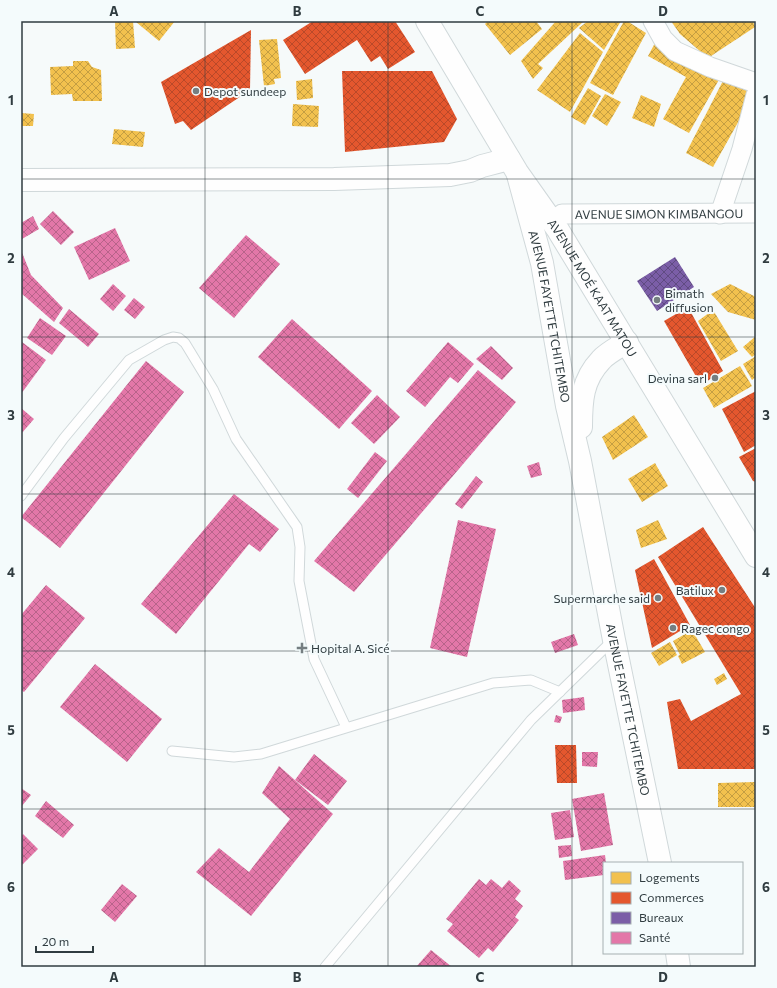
<svg xmlns="http://www.w3.org/2000/svg" width="777" height="988" font-family="Commissioner,sans-serif">
	<defs>
		<pattern id="homes-cross-hatch" width="8" height="8" patternUnits="userSpaceOnUse"><rect width="8" height="8" fill="#f2c14e"/><path d="M0 0l8 8M0 8l8-8" fill="none" stroke="#c49e42"/></pattern>
		<pattern id="shops-cross-hatch" width="8" height="8" patternUnits="userSpaceOnUse"><rect width="8" height="8" fill="#e4572e"/><path d="M0 0l8 8M0 8l8-8" fill="none" stroke="#b94929"/></pattern>
		<pattern id="offices-cross-hatch" width="8" height="8" patternUnits="userSpaceOnUse"><rect width="8" height="8" fill="#7b5ea7"/><path d="M0 0l8 8M0 8l8-8" fill="none" stroke="#604b82"/></pattern>
		<pattern id="health-cross-hatch" width="8" height="8" patternUnits="userSpaceOnUse"><rect width="8" height="8" fill="#e377a8"/><path d="M0 0l8 8M0 8l8-8" fill="none" stroke="#b8638a"/></pattern>
	</defs>
	<rect width="100%" height="100%" fill="#f6fafa"/>
	<!-- homes -->
	<g fill="url(#homes-cross-hatch)">
		<polygon points="115,21 133,21 135,48 116,49"/>
		<polygon points="137,21 175,21 159,41 136,22"/>
		<polygon points="488,21 536,21 542,29 510,55 485,24"/>
		<polygon points="556,21 584,21 538,64 543,68 533,79 521,61"/>
		<polygon points="588,21 621,21 604,50 579,28"/>
		<polygon points="624,21 627,21 646,33 613,95 590,83"/>
		<polygon points="671,21 753,21 755,27 708,58 680,34"/>
		<polygon points="580,33 603,52 570,112 537,90"/>
		<polygon points="277,39 281,78 274,79 275,84 264,86 259,40"/>
		<polygon points="655,43 721,76 689,133 663,119 686,77 648,56"/>
		<polygon points="73,61 88,61 92,67 101,70 102,101 73,101 72,94 51,95 50,67 73,66"/>
		<polygon points="727,73 756,80 745,110 713,167 686,153"/>
		<polygon points="312,79 313,98 297,100 296,81"/>
		<polygon points="588,88 601,96 585,125 571,117"/>
		<polygon points="605,94 621,102 607,126 592,116"/>
		<polygon points="641,95 661,104 654,127 632,118"/>
		<polygon points="293,104 319,106 318,127 292,126"/>
		<polygon points="21,113 34,114 33,126 21,126"/>
		<polygon points="114,129 145,132 143,147 112,144"/>
		<polygon points="730,284 756,297 756,320 728,312 711,294"/>
		<polygon points="713,310 738,351 721,361 698,321"/>
		<polygon points="756,336 756,354 752,357 743,347"/>
		<polygon points="756,356 756,377 752,380 743,364"/>
		<polygon points="740,366 752,386 714,408 703,388"/>
		<polygon points="634,415 648,437 613,460 602,437"/>
		<polygon points="655,463 668,486 642,502 628,479"/>
		<polygon points="658,520 667,539 641,548 636,530"/>
		<polygon points="692,630 705,652 682,664 678,656 680,655 673,641"/>
		<polygon points="670,642 677,655 659,666 651,653"/>
		<polygon points="724,673 727,679 717,685 714,679"/>
		<polygon points="755,782 755,807 718,807 718,783"/>
	</g>
	<!-- shops -->
	<g fill="url(#shops-cross-hatch)">
		<polygon points="313,21 395,21 415,52 388,69 380,56 371,62 357,40 305,74 283,40"/>
		<polygon points="251,30 250,90 191,130 183,121 175,124 161,82"/>
		<polygon points="342,71 432,71 457,119 444,142 345,152"/>
		<polygon points="688,307 723,371 701,385 664,321"/>
		<polygon points="756,391 756,445 744,452 722,409"/>
		<polygon points="756,448 756,482 753,481 739,457"/>
		<polygon points="703,527 756,609 756,769 678,769 667,702 680,699 691,721 741,694 658,557"/>
		<polygon points="654,559 690,625 652,648 635,570"/>
		<polygon points="555,745 576,745 577,783 557,783"/>
	</g>
	<!-- offices -->
	<polygon fill="url(#offices-cross-hatch)" points="675,257 694,287 657,311 637,281"/>
	<!-- health -->
	<g fill="url(#health-cross-hatch)">
		<polygon points="53,211 74,232 61,245 40,224"/>
		<polygon points="33,216 39,229 22,239 21,223"/>
		<polygon points="115,228 130,261 89,280 74,247"/>
		<polygon points="246,235 280,264 234,318 199,288"/>
		<polygon points="21,250 31,275 63,308 54,322 21,293"/>
		<polygon points="113,284 126,296 113,311 100,299"/>
		<polygon points="134,298 145,307 135,319 124,310"/>
		<polygon points="69,309 99,334 88,347 59,323"/>
		<polygon points="40,318 66,336 52,355 27,338"/>
		<polygon points="292,319 372,391 339,429 258,357"/>
		<polygon points="22,342 46,360 21,394 21,344"/>
		<polygon points="448,342 474,364 458,383 450,377 425,407 406,391"/>
		<polygon points="491,346 513,368 502,380 476,359"/>
		<polygon points="146,361 184,392 60,548 21,517"/>
		<polygon points="478,370 516,402 354,592 314,561"/>
		<polygon points="377,395 400,417 374,444 351,423"/>
		<polygon points="21,408 34,419 21,434"/>
		<polygon points="375,452 387,461 358,498 347,489"/>
		<polygon points="539,462 542,475 531,478 527,466"/>
		<polygon points="476,476 483,482 462,509 455,504"/>
		<polygon points="234,494 279,529 260,552 249,544 176,634 141,604"/>
		<polygon points="458,520 496,529 467,657 430,648"/>
		<polygon points="46,585 85,618 24,692 21,690 21,615"/>
		<polygon points="574,634 578,645 555,653 551,642"/>
		<polygon points="95,664 162,719 127,762 60,707"/>
		<polygon points="584,697 585,710 563,713 562,700"/>
		<polygon points="556,715 562,717 560,723 554,722"/>
		<polygon points="582,752 598,752 597,767 582,766"/>
		<polygon points="314,754 347,781 328,805 295,780"/>
		<polygon points="279,766 333,814 251,916 196,872 219,848 249,872 290,819 262,793"/>
		<polygon points="21,788 31,795 21,807"/>
		<polygon points="604,793 613,845 581,851 572,799"/>
		<polygon points="46,801 74,825 63,838 35,816"/>
		<polygon points="570,810 574,837 555,840 551,813"/>
		<polygon points="23,834 38,849 21,866 21,837"/>
		<polygon points="571,845 572,856 559,858 558,846"/>
		<polygon points="605,855 606,863 604,863 604,875 565,880 563,861"/>
		<polygon points="479,879 486,885 491,879 502,888 509,880 521,891 515,899 523,906 515,917 519,920 493,952 488,948 479,958 447,931 453,924 446,919"/>
		<polygon points="122,884 137,896 115,922 101,910"/>
		<polygon points="431,950 452,967 416,967"/>
	</g>
	<g fill="none" stroke-linecap="round" stroke-linejoin="round">
		<!-- service casing -->
		<g stroke="#d0d8da" stroke-width="11">
			<g id="service">
				<polyline points="21,496 64,438 129,360 164,340 173,337 179,338 185,343 213,389 236,439 297,527 300,547 299,581 314,659 346,727"/>
				<polyline points="172,751 234,757 261,754 493,683 531,680 560,692"/>
				<polyline points="325,967 531,720 612,641"/>
			</g>
		</g>
		<!-- minor casing -->
		<g stroke="#d0d8da" stroke-width="21">
			<g id="minor">
				<polyline points="653,21 663,39 675,51 710,67 756,83"/>
				<path id="s1" d="M562,214l194,-1"/>
				<polyline points="720,214 742,149 756,95"/>
			</g>
		</g>
		<!-- tertiary casing -->
		<g stroke="#d0d8da" stroke-width="24">
			<g id="tertiary">
				<path id="s2" d="M518,175l24,88 25,143 13,55 34,179 46,223"/>
				<polyline points="21,180 334,179 450,175 470,171 482,166 509,159"/>
				<path d="M581,427c0,-26 1,-47 20,-67 6,-7 18,-13 26,-18"/>
				<polyline points="677,953 679,967"/>
			</g>
		</g>
		<!-- secondary casing -->
		<g stroke="#d0d8da" stroke-width="24">
			<g id="secondary">
				<path id="s3" d="M427,21l90,151 41,58 198,326"/>
			</g>
		</g>
		<!-- service -->
		<use href="#service" stroke="#fefefe" stroke-width="9"/>
		<!-- minor -->
		<use href="#minor" stroke="#fefefe" stroke-width="19"/>
		<!-- tertiary -->
		<use href="#tertiary" stroke="#fefefe" stroke-width="22"/>
		<!-- secondary -->
		<use href="#secondary" stroke="#fefefe" stroke-width="22"/>
	</g>
	<!-- grid -->
	<path fill="none" stroke="#303c40" stroke-width="1" stroke-opacity="0.55" d="M205,21v946M388,21v946M572,21v946M21,179h735M21,337h735M21,494h735M21,651h735M21,809h735"/>
	<!-- markers -->
	<g fill="#757e81" stroke="#f4fbfc" stroke-width="1.5">
		<circle cx="196" cy="91" r="4"/>
		<circle cx="657" cy="300" r="4"/>
		<circle cx="715" cy="378" r="4"/>
		<circle cx="722" cy="590" r="4"/>
		<circle cx="658" cy="598" r="4"/>
		<circle cx="673" cy="628" r="4"/>
		<path d="M300 642h4v4h4v4h-4v4h-4v-4h-4v-4h4z"/>
	</g>
	<g text-anchor="middle" dominant-baseline="central" stroke-width="4" stroke-linejoin="round" paint-order="stroke">
		<!-- poi labels -->
		<g font-size="12" fill="#303c40" stroke="#f4fbfc" text-anchor="start">
			<text x="204" y="91">Depot sundeep</text>
			<text x="665" y="293">Bimath<tspan x="665" dy="14">diffusion</tspan></text>
			<text x="707" y="378" text-anchor="end">Devina sarl</text>
			<text x="714" y="590" text-anchor="end">Batilux</text>
			<text x="650" y="598" text-anchor="end">Supermarche said</text>
			<text x="681" y="628">Ragec congo</text>
			<text x="311" y="648">Hopital A. Sicé</text>
		</g>
		<!-- street labels -->
		<g font-size="12" fill="#303c40" stroke="#f4fbfc">
			<text stroke="none"><textPath href="#s1" startOffset="97">AVENUE SIMON KIMBANGOU</textPath></text>
			<text stroke="none"><textPath href="#s3" startOffset="314">AVENUE MOÉ KAAT MATOU</textPath></text>
			<text stroke="none"><textPath href="#s2" startOffset="145">AVENUE FAYETTE TCHITEMBO</textPath></text>
			<text stroke="none"><textPath href="#s2" startOffset="546">AVENUE FAYETTE TCHITEMBO</textPath></text>
		</g>
	</g>
	<!-- border -->
	<rect width="777" height="988" fill="none" stroke="#f4fbfc" stroke-width="44"/>
	<!-- legend -->
	<rect x="603" y="862" width="140" height="92" fill="#f4fbfc" stroke="#a6afb1"/>
	<rect x="611" y="872" width="20" height="12" fill="#f2c14e" stroke="#a6afb1"/>
	<text x="639" y="882" font-size="12" fill="#303c40">Logements</text>
	<rect x="611" y="892" width="20" height="12" fill="#e4572e" stroke="#a6afb1"/>
	<text x="639" y="902" font-size="12" fill="#303c40">Commerces</text>
	<rect x="611" y="912" width="20" height="12" fill="#7b5ea7" stroke="#a6afb1"/>
	<text x="639" y="922" font-size="12" fill="#303c40">Bureaux</text>
	<rect x="611" y="932" width="20" height="12" fill="#e377a8" stroke="#a6afb1"/>
	<text x="639" y="942" font-size="12" fill="#303c40">Santé</text>
	<!-- scale -->
	<path d="M36 946v6h57v-6" fill="none" stroke="#303c40" stroke-width="2"/>
	<text x="42" y="946" font-size="12" fill="#303c40" stroke="#f4fbfc" stroke-width="3" paint-order="stroke">20 m</text>
	<rect x="22" y="22" width="733" height="944" fill="none" stroke="#303c40" stroke-width="1.5"/>
	<g font-size="13" text-anchor="middle" font-weight="bold" fill="#303c40">
		<text x="114" y="16">A</text>
		<text x="297" y="16">B</text>
		<text x="480" y="16">C</text>
		<text x="663" y="16">D</text>
		<text x="11" y="105">1</text>
		<text x="766" y="105">1</text>
		<text x="11" y="263">2</text>
		<text x="766" y="263">2</text>
		<text x="11" y="420">3</text>
		<text x="766" y="420">3</text>
		<text x="11" y="577">4</text>
		<text x="766" y="577">4</text>
		<text x="11" y="735">5</text>
		<text x="766" y="735">5</text>
		<text x="11" y="892">6</text>
		<text x="766" y="892">6</text>
		<text x="114" y="982">A</text>
		<text x="297" y="982">B</text>
		<text x="480" y="982">C</text>
		<text x="663" y="982">D</text>
	</g>
</svg>
